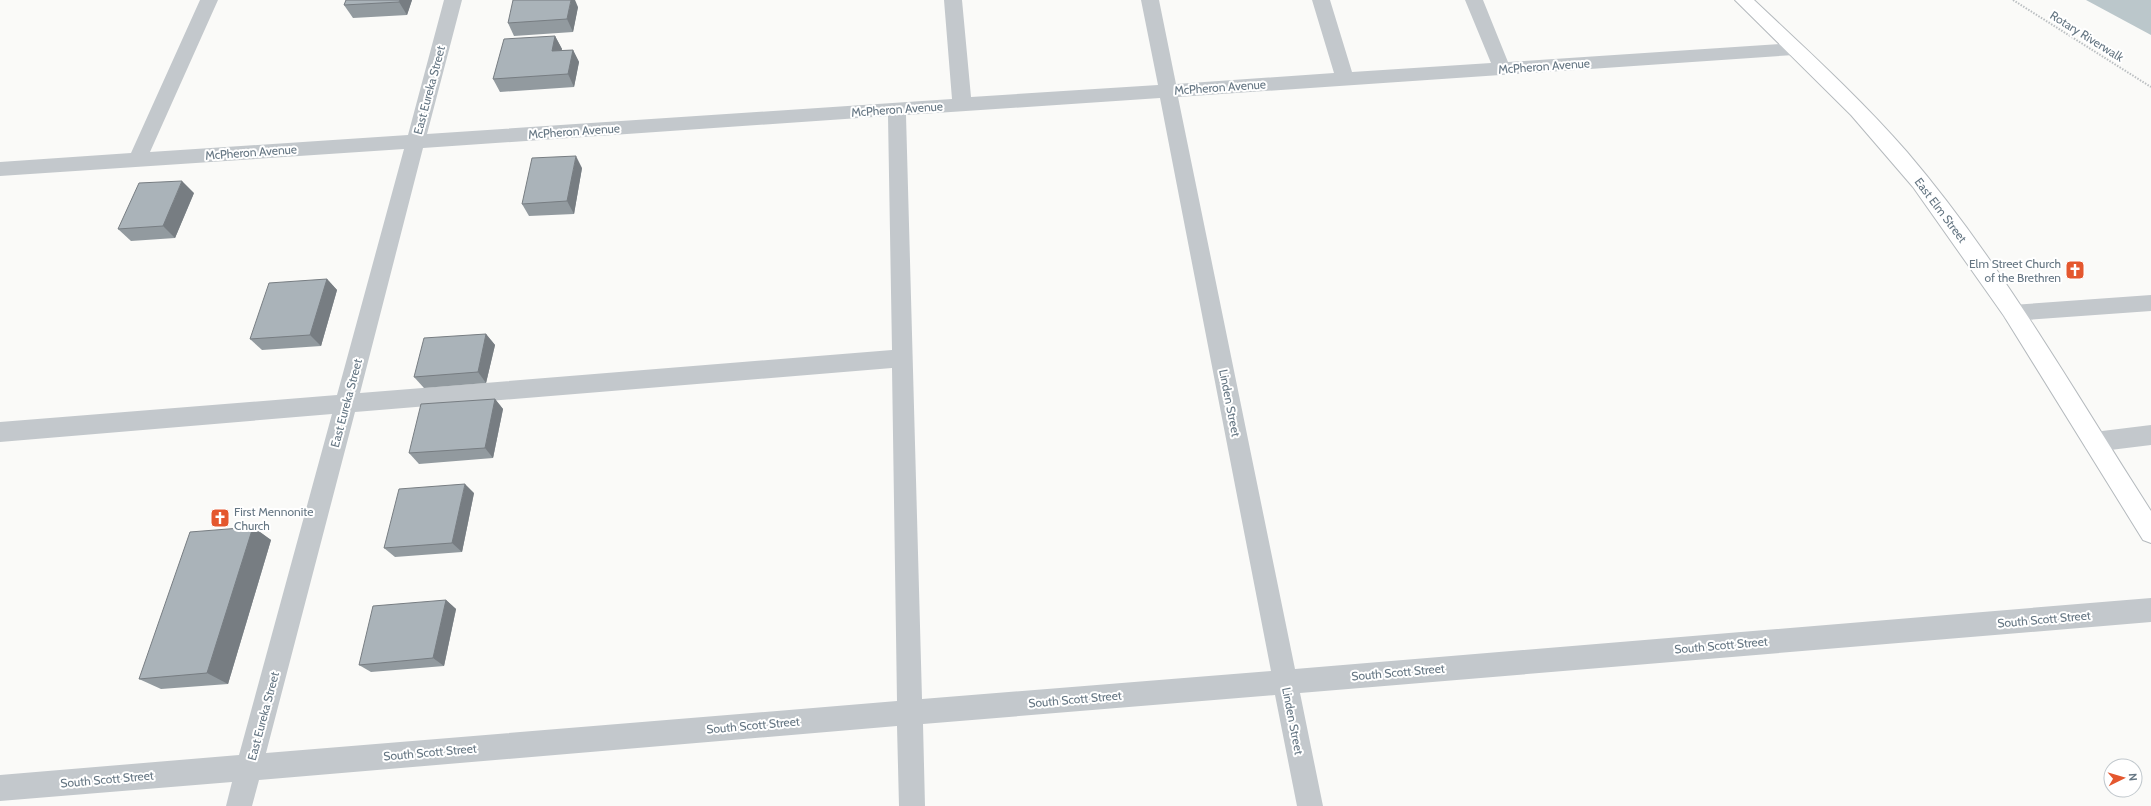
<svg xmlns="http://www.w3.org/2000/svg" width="2151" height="806" font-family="Cabin,sans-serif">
	<rect width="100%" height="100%" fill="#fafaf8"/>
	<!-- water -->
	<polygon fill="#bbc7cb" points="2086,0 2151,0 2151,35"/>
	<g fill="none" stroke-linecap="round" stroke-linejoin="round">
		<!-- major casing -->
		<g stroke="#b5babe" stroke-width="2">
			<path id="major" d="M1735,0h19c52,49 106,98 153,152 94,110 166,238 244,359v32l-8,-3 -139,-224 -91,-129 -62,-72z"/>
		</g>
		<!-- path -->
		<polyline stroke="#bbbfc2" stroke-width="2" stroke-dasharray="1.5 1.5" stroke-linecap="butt" points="2013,0 2151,87"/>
		<!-- minor -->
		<g fill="#c3c8cc" fill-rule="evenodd">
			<path d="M200,0h18l-68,152 258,-17 36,-135h18l-35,134 525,-35 -8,-99h18l9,97 187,-12 -17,-85h18l17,84 158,-11 -22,-73h18l22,72 139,-9 -26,-63h18l25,62 286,-19 6,2 3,4 -3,4 -6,2 -616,42 117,572 856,-71v24l-851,71 23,113h-26l-22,-111 -352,29 2,82h-26l-2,-80 -638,54 -7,26h-26l6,-24 -232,19v-26l239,-20 93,-341 -332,28v-20l337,-27 67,-246 -404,27v-14l131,-9zM1160,98l111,573 -349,28 -16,-584zM888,116l4,234 -532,43 63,-245zM892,368l5,333 -631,52 89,-341z"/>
			<polygon points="2151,295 2151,311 2012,321 2005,319 2002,313 2005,307 2012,305"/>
			<polygon points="2151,425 2151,445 2094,452 2086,449 2083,442 2086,435 2094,432"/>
		</g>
		<!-- major -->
		<use href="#major" fill="#fff" fill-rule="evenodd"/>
	</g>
	<!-- wall -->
	<g fill="#929a9f">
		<polygon points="346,0 412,0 407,15 353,18 344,5"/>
		<polygon points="578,7 573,32 514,36 508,23"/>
		<polygon points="555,36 562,49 561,50 573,50 579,62 574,87 500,92 493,79"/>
		<polygon points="582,168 574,214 529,216 522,204"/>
		<polygon points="194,193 175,238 131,241 118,229"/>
		<polygon points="327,279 337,290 321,346 262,350 250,339"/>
		<polygon points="486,334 495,345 486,383 424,388 414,377"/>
		<polygon points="495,399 503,409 493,458 419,464 409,453"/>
		<polygon points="474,493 462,552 395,557 384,548"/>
		<polygon points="253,527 271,540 228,684 161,689 139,679"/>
		<polygon points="446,600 456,609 444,666 371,672 359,665"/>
	</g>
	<!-- shaded-wall -->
	<g fill="#777d82">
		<polygon points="400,0 412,0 407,15 399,2"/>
		<polygon points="571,0 575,0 578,7 573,32 567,19"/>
		<polygon points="555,36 562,49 558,64 552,51"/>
		<polygon points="573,50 579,62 574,87 568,74"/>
		<polygon points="576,156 582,168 574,214 567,201"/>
		<polygon points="182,181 194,193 175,238 163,226"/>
		<polygon points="327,279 337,290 321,346 310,335"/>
		<polygon points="486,334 495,345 486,383 478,372"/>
		<polygon points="495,399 503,409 493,458 485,448"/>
		<polygon points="465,484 474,493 462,552 452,543"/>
		<polygon points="253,527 271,540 228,684 207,673"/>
		<polygon points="446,600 456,609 444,666 433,658"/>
	</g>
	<!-- building -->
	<g fill="#aab3b9" stroke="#777d82">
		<polygon points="346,0 400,0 399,2 344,5"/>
		<polygon points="513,0 571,0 567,19 508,23"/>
		<polygon points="555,36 552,51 573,50 568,74 493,79 504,39"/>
		<polygon points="576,156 567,201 522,204 532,158"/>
		<polygon points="182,181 163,226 118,229 139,183"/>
		<polygon points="327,279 310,335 250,339 269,283"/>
		<polygon points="486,334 478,372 414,377 424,338"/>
		<polygon points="495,399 485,448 409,453 421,404"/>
		<polygon points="465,484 452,543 384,548 399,489"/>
		<polygon points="253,527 207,673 139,679 190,532"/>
		<polygon points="446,600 433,658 359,665 373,606"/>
	</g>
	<!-- icons -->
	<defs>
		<g id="church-square" transform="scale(1)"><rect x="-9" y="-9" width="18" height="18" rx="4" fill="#e4572e" stroke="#fff"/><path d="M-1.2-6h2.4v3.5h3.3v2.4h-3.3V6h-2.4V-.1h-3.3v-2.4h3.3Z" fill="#fff"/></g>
	</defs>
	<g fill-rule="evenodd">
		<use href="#church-square" x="2075" y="270"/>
		<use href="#church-square" x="220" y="518"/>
	</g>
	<g text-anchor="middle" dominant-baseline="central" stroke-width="4" stroke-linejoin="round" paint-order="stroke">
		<!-- street labels -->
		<g font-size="12" fill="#657683" stroke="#fff">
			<text transform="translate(2087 36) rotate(32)">Rotary Riverwalk</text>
			<text transform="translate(1544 66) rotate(-4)">McPheron Avenue</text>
			<text transform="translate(1220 87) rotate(-4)">McPheron Avenue</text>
			<text transform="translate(429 90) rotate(-75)">East Eureka Street</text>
			<text transform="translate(897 109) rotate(-4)">McPheron Avenue</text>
			<text transform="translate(574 131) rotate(-4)">McPheron Avenue</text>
			<text transform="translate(251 152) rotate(-4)">McPheron Avenue</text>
			<text transform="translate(1941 210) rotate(53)">East Elm Street</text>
			<text transform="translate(346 403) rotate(-75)">East Eureka Street</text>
			<text transform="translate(1230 403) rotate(79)">Linden Street</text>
			<text transform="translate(2044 619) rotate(-5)">South Scott Street</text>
			<text transform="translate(1721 645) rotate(-5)">South Scott Street</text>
			<text transform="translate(1398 672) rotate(-5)">South Scott Street</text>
			<text transform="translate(1075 699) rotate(-5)">South Scott Street</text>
			<text transform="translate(263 716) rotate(-75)">East Eureka Street</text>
			<text transform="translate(1293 721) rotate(79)">Linden Street</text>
			<text transform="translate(753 725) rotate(-5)">South Scott Street</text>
			<text transform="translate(430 752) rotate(-5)">South Scott Street</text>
			<text transform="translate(107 779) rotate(-5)">South Scott Street</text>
		</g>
		<!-- poi labels -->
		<g font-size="12" fill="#657683" stroke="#fff" text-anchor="end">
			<text x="2061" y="263">Elm Street Church<tspan x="2061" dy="14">of the Brethren</tspan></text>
			<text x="234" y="511" text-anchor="start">First Mennonite<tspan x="234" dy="14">Church</tspan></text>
		</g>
	</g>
	<!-- north arrow -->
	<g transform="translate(2123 778) rotate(85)"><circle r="19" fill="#ffffff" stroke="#c1c8cd"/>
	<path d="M0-3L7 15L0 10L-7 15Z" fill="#e4572e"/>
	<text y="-6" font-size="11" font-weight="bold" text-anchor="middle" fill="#657683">N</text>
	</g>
</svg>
